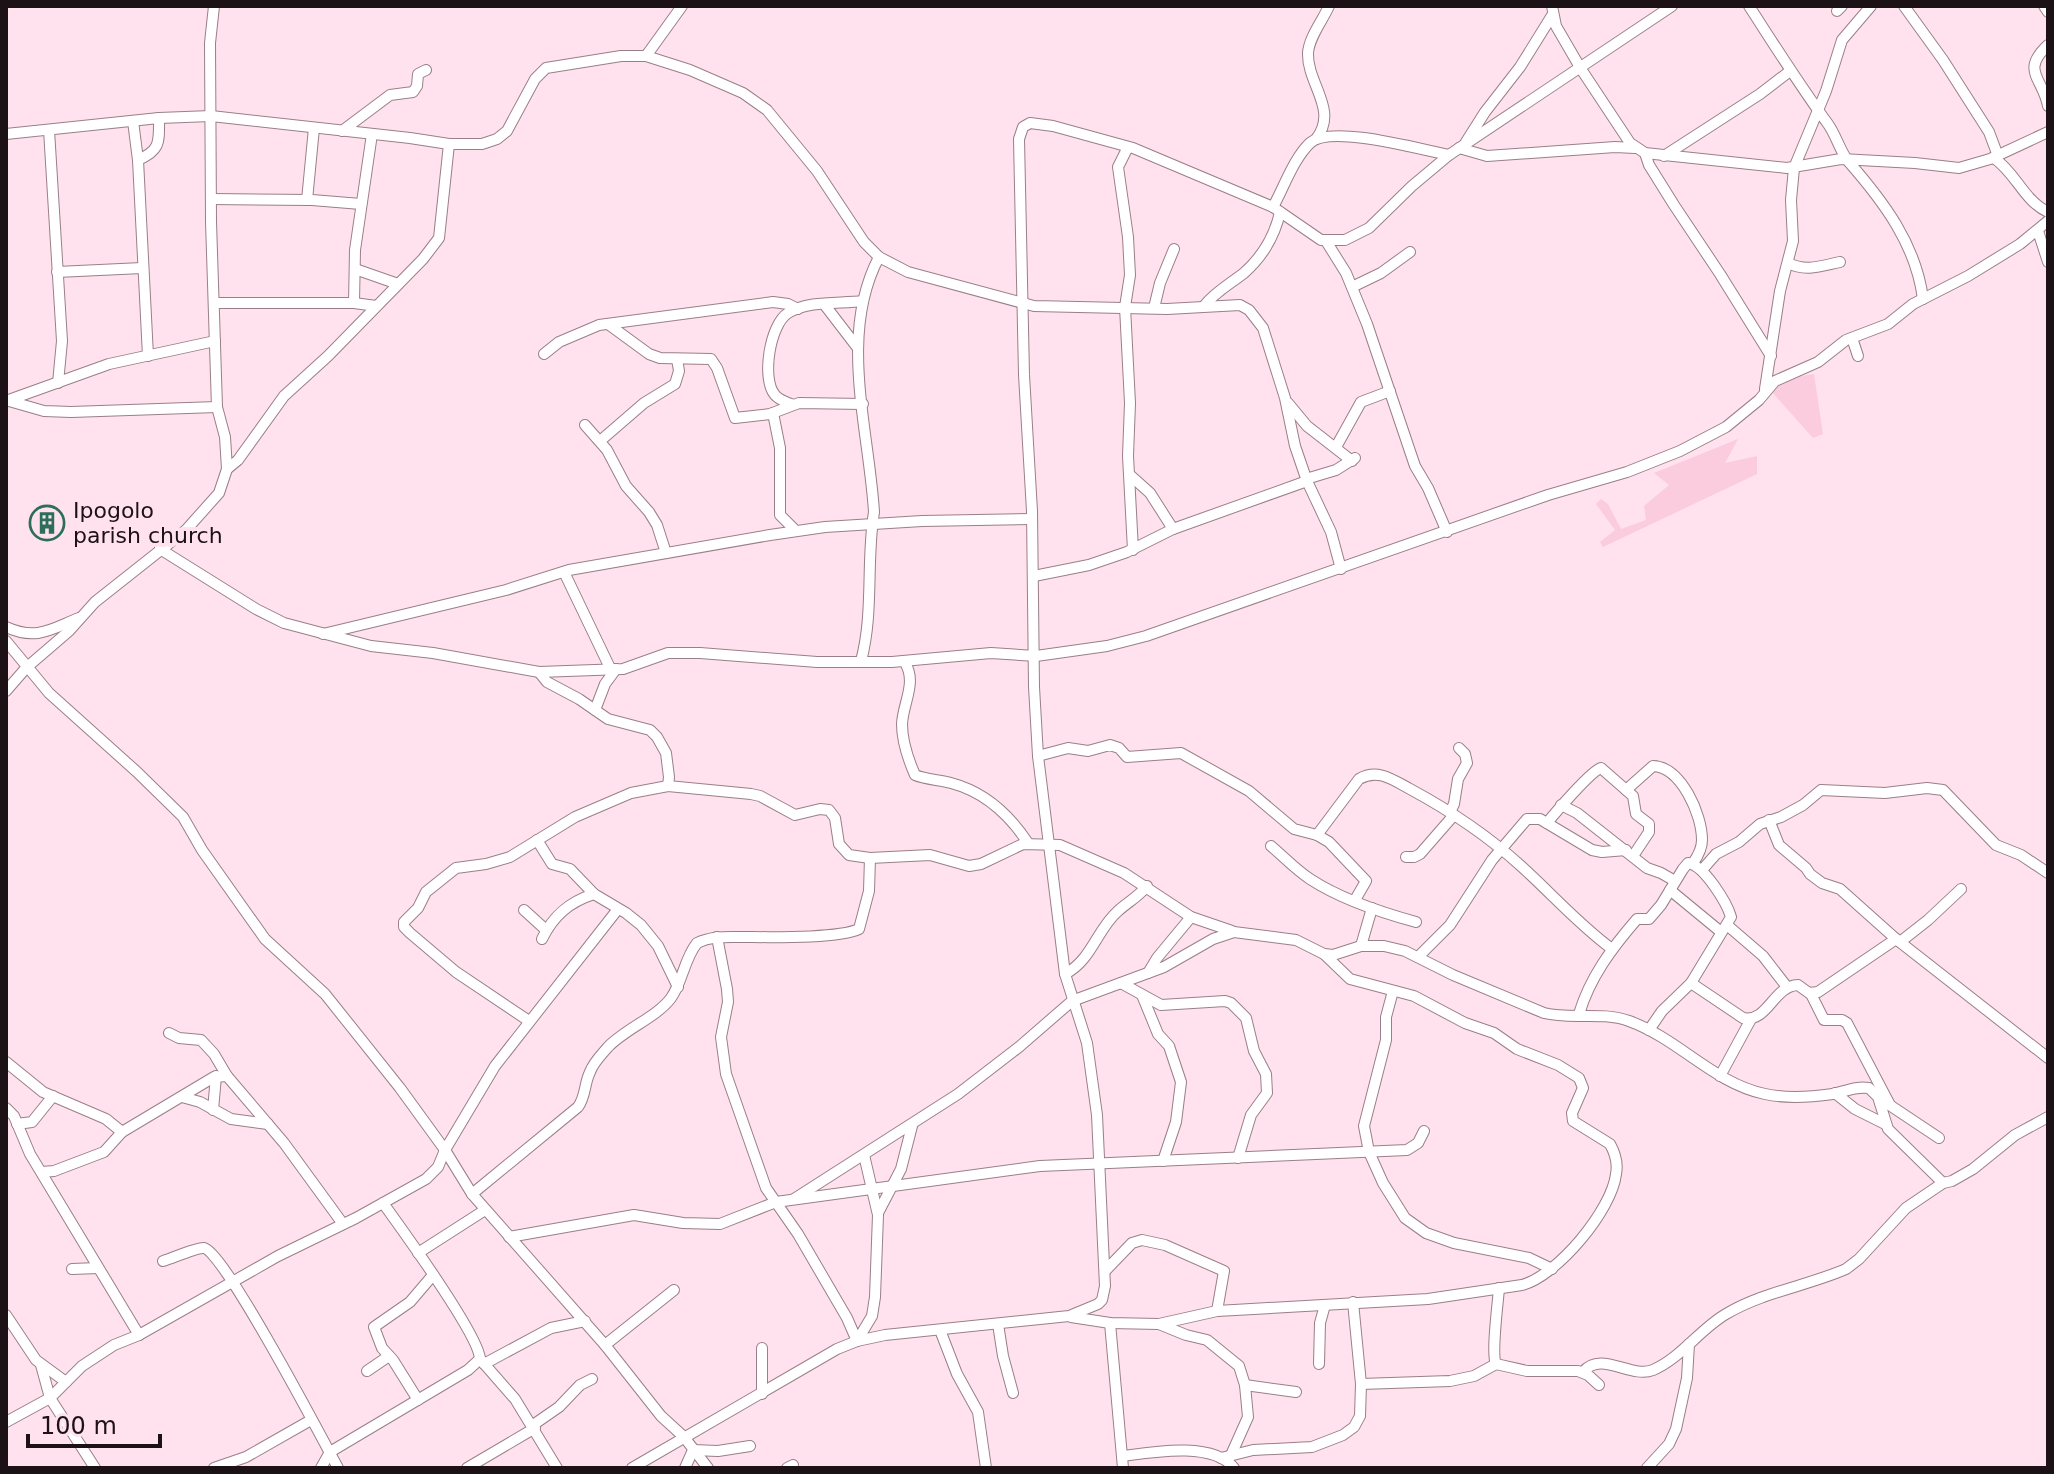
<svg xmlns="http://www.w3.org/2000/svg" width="2054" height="1474" font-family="'DejaVu Sans',sans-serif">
	<rect width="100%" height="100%" fill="#ffe2ed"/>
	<!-- green -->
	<g fill="#fbcbde">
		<polygon points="1814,374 1823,434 1813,438 1773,393 1784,379"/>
		<polygon points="1738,439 1725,463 1757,456 1757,474 1603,547 1600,542 1615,530 1596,504 1601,499 1608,504 1621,529 1646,520 1644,506 1669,485 1654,473"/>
	</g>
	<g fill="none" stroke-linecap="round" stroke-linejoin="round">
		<!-- minor casing -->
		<g stroke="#997f89" stroke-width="12">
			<g id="minor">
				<polyline points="1552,6 1556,26 1581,69 1630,143 1645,153 1787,168 1841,159 1915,163 1959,168 1990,159 2048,132"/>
				<path d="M1749,6c26,40 51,80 79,118 8,11 12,27 20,37 35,40 68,83 75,138"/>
				<polyline points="1904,6 1943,60 1989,132 1998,156"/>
				<polyline points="2044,6 2048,12"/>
				<polyline points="1837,11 1842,6"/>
				<path d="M2048,45c-28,26 -5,33 0,61"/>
				<polyline points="646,56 682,6"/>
				<polyline points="133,121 138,160 148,356"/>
				<polyline points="49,130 62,341 58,383"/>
				<polyline points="342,131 390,95 413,92 417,86 418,74 426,70"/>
				<polyline points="6,134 159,118 211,116 410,138 449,144 482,144 497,139 507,131 535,79 546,68 621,56 646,56 690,70 743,93 767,110 817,171 864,242 879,257 908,272 1034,306 1167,309 1240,305 1249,310 1263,328 1285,398 1295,446 1307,481 1331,532 1341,569"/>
				<path d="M1316,139c23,-29 -9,-55 -8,-86 1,-16 15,-33 21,-47"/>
				<polyline points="1466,142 1485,112 1520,67 1553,14"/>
				<polyline points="1128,147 1118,167 1128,237 1130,275 1125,307 1130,403 1128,456 1133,550"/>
				<polyline points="1459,148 1487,156 1615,147 1635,148"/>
				<polyline points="1645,153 1649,165 1674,205 1720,274 1771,356"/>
				<polyline points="1664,156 1760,94 1790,71"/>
				<path d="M1994,158c22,15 30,43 54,54"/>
				<path d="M138,160c23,-10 21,-18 21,-42"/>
				<polyline points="211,199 312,200 361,204"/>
				<polyline points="307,200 314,128"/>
				<path d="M1273,207c11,-20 21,-49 37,-64 21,-19 112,7 139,12"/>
				<polyline points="2038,231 2048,262"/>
				<polyline points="1326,241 1346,273 1367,324 1415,466 1428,488 1447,532"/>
				<path d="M1788,263c18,9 33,3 52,-1"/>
				<polyline points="355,269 398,284"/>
				<polyline points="57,272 142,268"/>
				<polyline points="1352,287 1381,273 1410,252"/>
				<polyline points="215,303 354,303 376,306"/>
				<polyline points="354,303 355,250 372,134"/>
				<polyline points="824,304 857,347"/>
				<path d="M1204,306c11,-14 26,-22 40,-33 18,-16 31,-38 36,-61"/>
				<polyline points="1154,308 1160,283 1174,249"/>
				<polyline points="608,324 649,354 660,358 711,359 717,368 735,418 770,414 799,403 863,404"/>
				<polyline points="1852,338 1858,356"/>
				<polyline points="544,354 559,342 599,325 773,302 788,304 798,309"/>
				<polyline points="1765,389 1780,291 1793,241 1791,200 1794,168 1826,91 1842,40 1871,6"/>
				<polyline points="6,401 109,364 215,341"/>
				<polyline points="9,401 44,411 71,412 217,407"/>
				<polyline points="1288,403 1307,426 1352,461"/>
				<path d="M791,404c-5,-2 -12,-4 -16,-9 -14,-16 -5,-71 13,-82 21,-13 52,-9 75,-12"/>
				<polyline points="773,413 780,448 780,515 796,531"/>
				<polyline points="585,425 607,450 626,486 649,512 657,525 666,553"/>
				<polyline points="600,441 644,403 675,384 679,371 677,359"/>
				<polyline points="1336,447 1361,402 1390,391"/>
				<polyline points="227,469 238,460 284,396 328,356 423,259 439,238 449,144"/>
				<polyline points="1131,476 1150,493 1173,529"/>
				<polyline points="1306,479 1336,470 1355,458"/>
				<polyline points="160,549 256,609 284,623 371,646 433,653 539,672 623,669 668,653 700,653 817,662 892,662 991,653 1036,656 1107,646 1146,636 1548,495 1627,472 1680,451 1726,427 1759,400 1775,381 1818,362 1846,340 1888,324 1913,304 1968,276 2020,244 2048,221"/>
				<polyline points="564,572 611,670"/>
				<polyline points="1034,576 1089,565 1127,552 1173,529 1307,481"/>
				<path d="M6,627c31,14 45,2 73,-9"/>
				<polyline points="323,634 506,590 569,570 770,535 825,527 922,521 1032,519"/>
				<polyline points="6,641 49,693 137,772 183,817 202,850 265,939 325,994 400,1088 445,1150 472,1194 605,1345 661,1416 684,1437 708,1468"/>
				<path d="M861,661c13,-48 5,-100 13,-149 -5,-83 -36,-177 5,-255"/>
				<path d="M904,661c14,21 -1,41 -2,63 0,17 6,35 13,51 9,4 24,5 36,8 34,9 58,31 77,60"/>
				<polyline points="539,672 547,682 579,699 608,719 650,730 657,737 666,753 669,777 668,786"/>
				<polyline points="6,691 26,668 69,631 95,602 186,530 219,493 227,469 225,437 217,407 211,222 210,43 214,6"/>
				<polyline points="595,710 605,684 616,669"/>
				<polyline points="1038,756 1068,748 1088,751 1110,745 1119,748 1127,757 1181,753 1249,791 1294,829 1317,835 1329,842 1366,881 1355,900"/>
				<path d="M1626,790l27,-24c28,1 49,48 49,74 0,9 -4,16 -9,23"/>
				<polyline points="1561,805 1577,813 1647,868 1661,873 1675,881"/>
				<polyline points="1450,812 1454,804 1458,779 1467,763 1465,754 1459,748"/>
				<polyline points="1769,820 1779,845 1806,868 1810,874 1822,883 1840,889 1896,939 2048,1058"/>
				<path d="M1547,823c8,-10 44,-52 54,-55l32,28 3,18 13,10v8l-16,24"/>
				<path d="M1317,835l42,-56c19,-11 34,1 51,10 39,21 78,47 111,77 31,28 58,59 91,83"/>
				<polyline points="537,840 552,864 570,869 594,894 626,913 641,925 658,946 678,987"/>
				<path d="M1271,846c13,11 25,24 39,33 29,19 73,34 106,43"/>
				<polyline points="1406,857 1414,857 1420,854 1454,815"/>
				<polyline points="1702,870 1716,854 1739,842 1760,824 1781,817 1803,805 1821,790 1885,793 1927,788 1943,790 1996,845 2021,855 2048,873"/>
				<polyline points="1670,890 1721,932"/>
				<polyline points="524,910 546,930"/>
				<polyline points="1727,925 1763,956 1787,987"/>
				<polyline points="717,937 727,989 728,1002 721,1037 726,1074 766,1188 798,1234 847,1318 857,1341"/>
				<path d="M542,939c11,-23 27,-37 52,-45"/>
				<polyline points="1900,942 1928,920 1961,889"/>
				<polyline points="1361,946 1372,908"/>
				<polyline points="1418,957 1450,925 1492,860 1527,819 1540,819 1592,850 1602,852 1626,850"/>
				<polyline points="1148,973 1157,958 1191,917"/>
				<path d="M1065,974c27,-14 32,-45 53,-63 10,-9 20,-14 29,-25"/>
				<polyline points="1121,983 1161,1005 1225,1001 1231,1003 1246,1018 1254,1051 1266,1074 1267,1093 1251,1115 1238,1158"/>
				<path d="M1691,983l52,35c25,5 30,-32 55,-33l11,8 9,-1 78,-53"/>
				<polyline points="1393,991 1386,1017 1386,1040 1364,1126 1369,1152 1383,1183 1405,1218 1426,1233 1454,1243 1529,1258 1552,1269"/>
				<polyline points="1811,994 1824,1020 1842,1020 1847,1023 1890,1105"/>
				<polyline points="1142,995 1158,1034 1169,1046 1181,1082 1176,1122 1163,1161"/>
				<path d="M1579,1014c11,-37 33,-66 58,-95h12l12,-14 22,-36 5,-6c16,2 39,40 43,54l-40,66 -29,28 -13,19"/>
				<polyline points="529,1021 456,972 410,933 404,927 404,922 418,908 426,892 456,868 486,864 510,857 575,817 631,793 668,786 751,794 760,796 795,815 820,809 829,810 835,818 839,844 849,855 870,858 930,855 969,866 981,864 1023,844 1060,845 1124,873 1191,917 1232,931"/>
				<polyline points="169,1033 179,1038 201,1040 214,1054 227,1076"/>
				<polyline points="6,1062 43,1092 106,1119 122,1132 214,1077 227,1076 284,1143 343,1224"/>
				<polyline points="1720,1076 1751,1019"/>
				<polyline points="1835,1093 1855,1109 1885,1124"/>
				<polyline points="182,1097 200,1102 231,1119 268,1124"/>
				<polyline points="1888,1104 1939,1138"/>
				<polyline points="6,1108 14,1116 30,1154 139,1335"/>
				<polyline points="213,1110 216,1076"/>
				<polyline points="17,1124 32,1122 53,1096"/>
				<polyline points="42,1172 54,1171 104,1152 122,1132"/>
				<path d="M472,1194l106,-87c8,-11 6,-23 12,-35 3,-9 11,-17 18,-25 17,-18 49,-30 63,-49 12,-17 13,-39 26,-55 14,-7 28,-6 43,-6 27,0 98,2 119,-8l10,-38 1,-33"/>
				<path d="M794,1199l164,-105 61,-47 53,-46 92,-34 49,-28 21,-7 62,8 28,14 9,1 28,-9h23l21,5 48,24 91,38c28,7 57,-2 85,8 50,18 84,62 136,73 22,5 46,3 68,0 13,-3 23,-8 36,-6l9,9 10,32 55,54"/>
				<polyline points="878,1213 901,1169 912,1126"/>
				<polyline points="509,1237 634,1215 683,1223 720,1224 776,1202 1040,1166 1407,1150 1418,1143 1424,1131"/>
				<polyline points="418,1253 485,1210"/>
				<path d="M163,1261c8,-2 34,-14 41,-13 19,2 119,192 134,220"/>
				<polyline points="72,1269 98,1268"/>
				<polyline points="1106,1270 1132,1243 1142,1240 1165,1245 1224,1271 1217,1311"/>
				<path d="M1499,1288c-1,15 -8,66 -3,76l31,7h51l10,4 11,10"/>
				<polyline points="6,1315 36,1360 66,1382"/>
				<path d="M1071,1317l39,6 49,1 58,-13 211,-12 94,-14c35,-9 90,-75 94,-111 2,-10 -1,-21 -6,-30l-37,-23 -1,-8 11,-25 -4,-10 -21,-13 -41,-16 -23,-16 -29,-10 -51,-27 -64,-17 -26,-25"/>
				<polyline points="1110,1323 1123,1468"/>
				<polyline points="998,1324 1003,1356 1013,1393"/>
				<polyline points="1159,1324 1186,1335 1207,1340 1239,1366 1245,1385 1248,1417 1231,1455"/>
				<polyline points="940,1330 957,1374 978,1412 986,1468"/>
				<polyline points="857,1341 872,1316 875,1297 878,1215 864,1155"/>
				<polyline points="605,1345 674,1290"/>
				<polyline points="762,1348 762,1394"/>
				<polyline points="480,1359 515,1399 557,1468"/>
				<polyline points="484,1364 551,1328 585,1321"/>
				<polyline points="1319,1364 1320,1323 1325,1305"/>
				<polyline points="41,1365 50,1398 95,1468"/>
				<polyline points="367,1371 389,1356"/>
				<path d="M1583,1372c18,-22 48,7 70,-2 28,-12 47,-41 73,-56 37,-22 81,-28 120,-45l13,-10 47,-51 37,-25 9,-2 21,-12 42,-34 33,-18"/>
				<polyline points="1361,1384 1450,1381 1474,1376 1496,1364"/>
				<polyline points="1245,1385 1296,1392"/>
				<polyline points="418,1400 393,1360 382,1348 374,1327 410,1302 433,1275"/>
				<polyline points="6,1422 50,1398 82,1366 114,1345 139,1335 278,1256 356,1218 426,1179 438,1167 445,1150 495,1066 618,909"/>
				<polyline points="533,1425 559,1407 580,1385 592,1379"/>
				<path d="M1123,1456c29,-4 90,-15 111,12"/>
				<polyline points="1221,1458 1253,1450 1312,1447 1343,1435 1354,1427 1360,1416 1361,1384 1353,1302"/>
				<polyline points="214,1468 246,1457 311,1420"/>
				<path d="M321,1468l9,-16 138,-82 12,-11c-1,-24 -79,-131 -97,-156"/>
				<polyline points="467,1468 535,1428"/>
				<polyline points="632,1468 837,1349 857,1341 885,1335 1069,1316 1098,1304 1102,1300 1105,1286 1097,1115 1087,1043 1065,974 1038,756 1034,687 1032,511 1024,375 1019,139 1023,127 1030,123 1053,126 1133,148 1273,207 1321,240 1345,240 1369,228 1412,186 1449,155 1672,6"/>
				<polyline points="685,1468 693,1450 718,1451 750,1446"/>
				<polyline points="787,1468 793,1465"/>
				<polyline points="1647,1468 1669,1444 1676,1429 1687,1378 1689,1344"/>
			</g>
		</g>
		<!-- minor -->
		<use href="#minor" stroke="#fff" stroke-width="10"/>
	</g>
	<!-- icons -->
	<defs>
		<g id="building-ring" transform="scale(1.8)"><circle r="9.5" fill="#ffe2ed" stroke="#2d6d5c" stroke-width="1.5"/><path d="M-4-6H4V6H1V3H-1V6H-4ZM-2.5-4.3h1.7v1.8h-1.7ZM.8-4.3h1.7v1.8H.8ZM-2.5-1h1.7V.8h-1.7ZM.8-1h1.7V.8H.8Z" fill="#2d6d5c"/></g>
	</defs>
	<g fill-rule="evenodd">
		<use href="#building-ring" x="47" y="523"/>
	</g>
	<g text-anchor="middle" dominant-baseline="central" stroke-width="8" stroke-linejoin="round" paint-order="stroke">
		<!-- poi labels -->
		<g font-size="22" fill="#1c1216" stroke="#ffe2ed" text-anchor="start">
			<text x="73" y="510">Ipogolo<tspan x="73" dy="25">parish church</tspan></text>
		</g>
	</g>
	<!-- border -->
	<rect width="2054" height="1474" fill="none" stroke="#1c1216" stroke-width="16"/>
	<!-- scale -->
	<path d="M28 1434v12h132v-12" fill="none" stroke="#1c1216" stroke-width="4"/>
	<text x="40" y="1434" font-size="24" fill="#1c1216" stroke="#ffe2ed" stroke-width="6" paint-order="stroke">100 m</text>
</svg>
